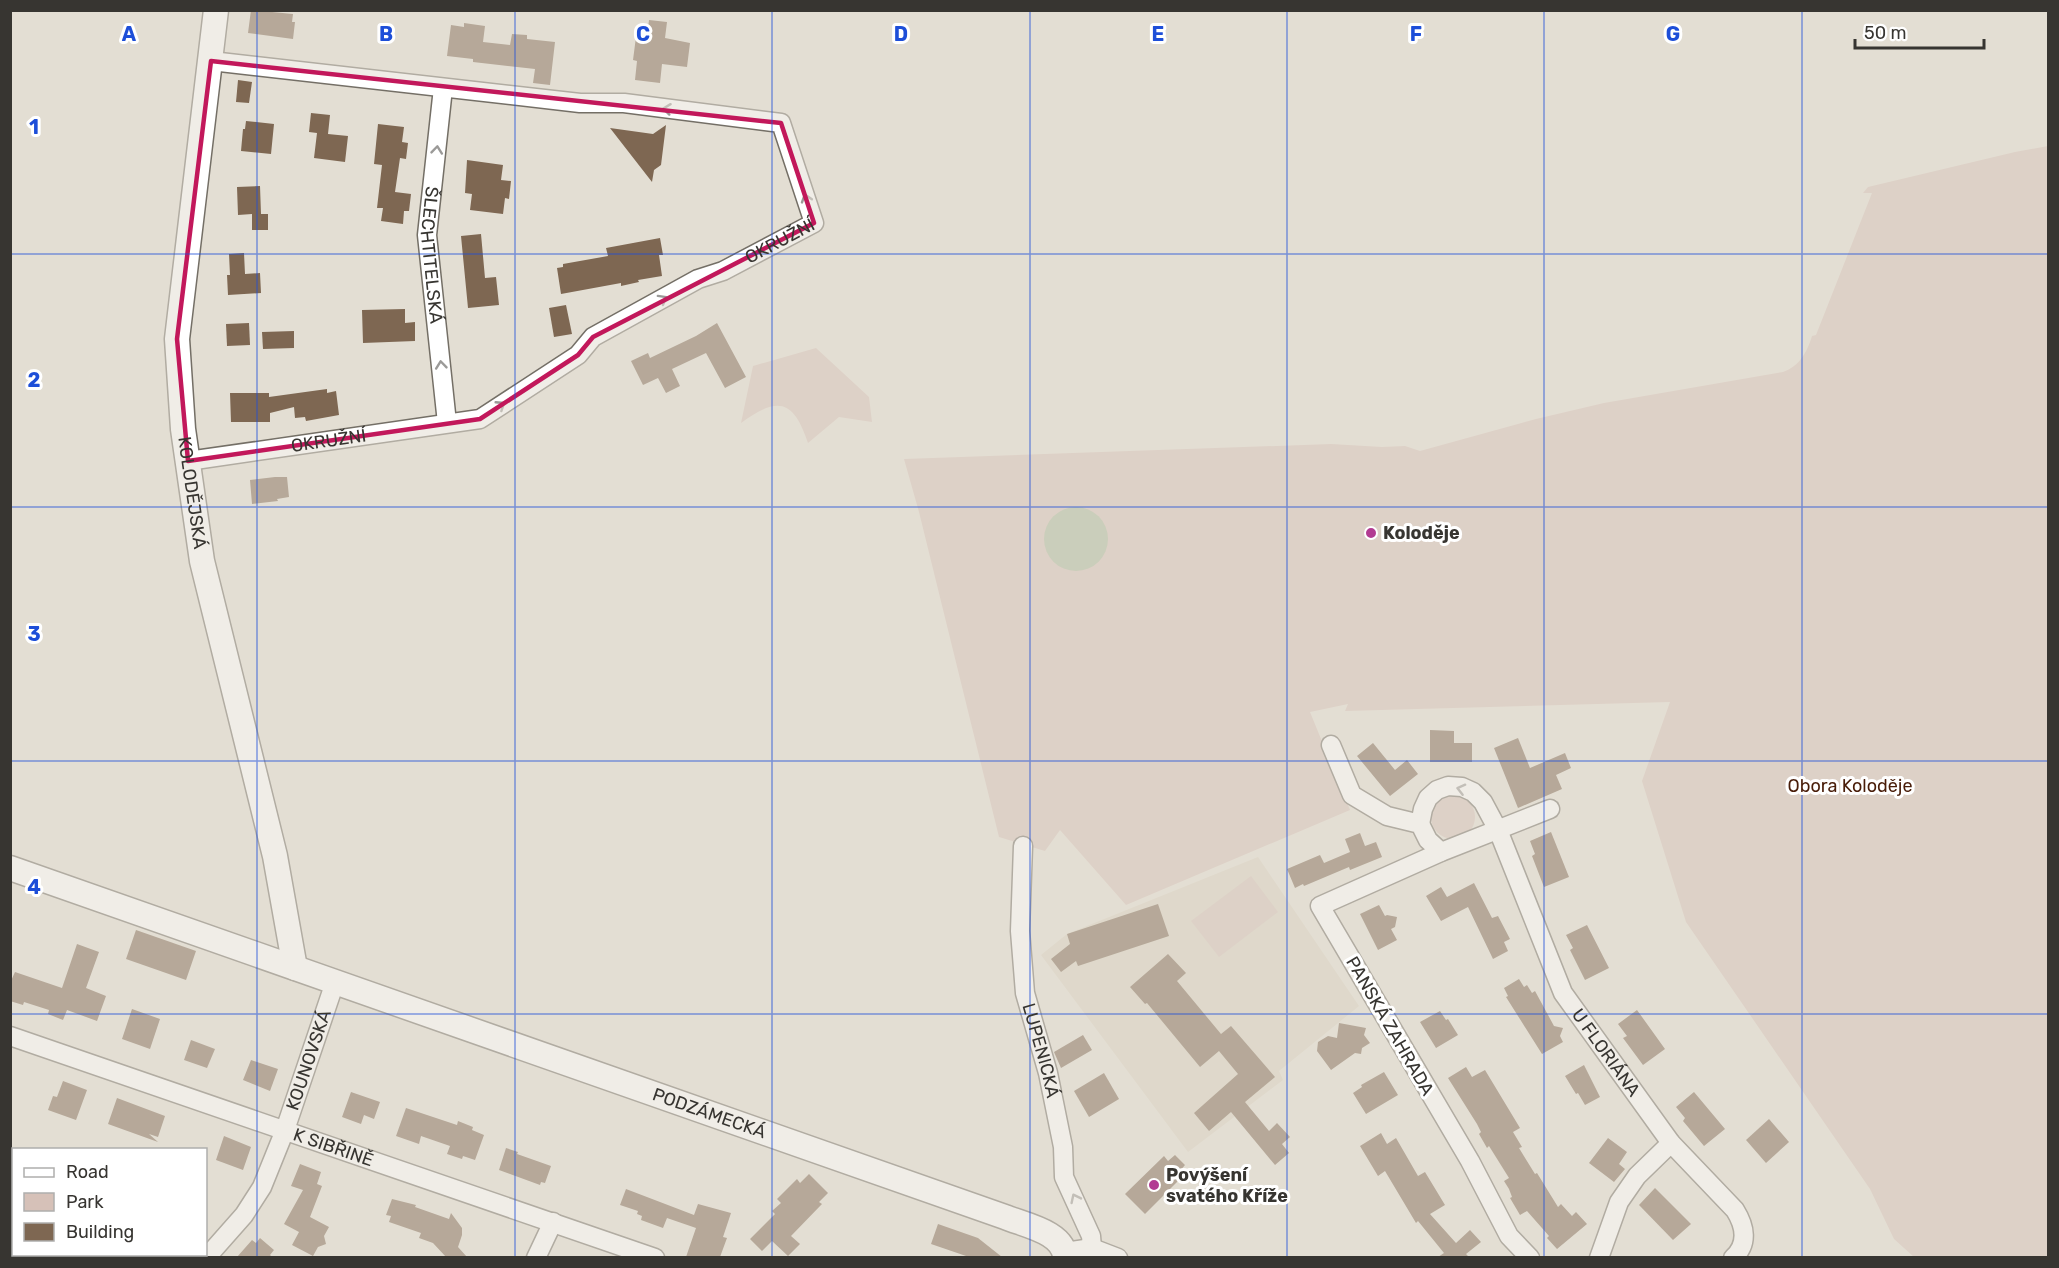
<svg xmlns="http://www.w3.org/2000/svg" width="2059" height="1268" font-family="Rubik,sans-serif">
	<rect width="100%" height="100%" fill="#e3ded3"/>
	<!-- built -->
	<polygon fill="#d9d1c0" points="1258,857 1359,1006 1279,1071 1283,1080 1188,1152 1041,955 1067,934"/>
	<!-- green -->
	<g fill="#d6c1b8">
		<path d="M2048,146v1111h-134l-20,-18 -24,-50 -184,-267 -44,-141 28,-79 -325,9 3,-7 -38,8 40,98 -224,95 -66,-75 -15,21 -46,-14 -80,-325 -15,-53 427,-15 51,3 23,-1 15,5 116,-32 68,-16 179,-31c17,-6 24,-20 29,-36l4,-1 56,-142h-9l5,-6 147,-35z"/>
		<path d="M816,348l53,49 3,25 -33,-5 -31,26c-15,-45 -31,-46 -67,-20l12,-57z"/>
		<circle cx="1453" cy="817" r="22"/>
		<polygon points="1251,876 1278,912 1219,957 1191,921"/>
	</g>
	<!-- water -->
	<circle fill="#acba9d" cx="1076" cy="539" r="32"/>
	<!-- building -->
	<g fill="#7e6752">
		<polygon points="251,10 293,14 292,22 295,22 293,39 248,33"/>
		<polygon points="649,20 667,22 665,38 690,43 687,67 662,64 660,83 635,80 637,61 633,60 636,37 647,36"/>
		<polygon points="464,23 485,26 483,42 510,45 512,34 527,35 527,39 555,42 550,85 533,83 535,69 473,62 473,59 447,56 451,25 464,27"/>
		<polygon points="238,80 252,82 249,103 236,102"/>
		<polygon points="311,113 330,115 328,134 348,136 345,162 314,158 317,133 309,132"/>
		<polygon points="246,121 274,124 271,154 241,151 243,129 245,129"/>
		<polygon points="378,124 404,127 402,142 408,143 406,159 400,158 395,192 411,194 409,211 404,211 403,224 381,221 383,208 377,208 382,165 374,164"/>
		<polygon points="666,125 661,165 654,170 652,182 610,128 653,134"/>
		<polygon points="467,160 503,165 501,180 511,181 509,199 505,198 503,214 470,210 472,194 465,193"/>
		<polygon points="260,186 261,214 268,214 268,230 252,230 252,214 238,215 237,187"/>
		<polygon points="481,234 485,278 496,277 499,305 468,308 461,236"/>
		<polygon points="660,238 663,255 659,255 662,276 638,280 639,282 621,286 621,283 561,294 557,268 563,267 563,264 608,256 606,248"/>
		<polygon points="244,253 245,274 260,273 261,293 228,295 227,275 230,275 229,254"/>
		<polygon points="566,305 572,334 554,337 549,308"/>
		<polygon points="405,309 405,323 415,322 415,341 363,343 362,310"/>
		<polygon points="249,323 250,345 227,346 226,324"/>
		<polygon points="717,323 746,377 725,388 706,353 672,369 680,386 666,393 658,378 643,385 631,361 648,353 650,358 696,336"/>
		<polygon points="294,331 294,348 263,349 262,332"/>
		<polygon points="327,389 327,393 336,391 339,415 306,421 305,417 295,418 294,407 270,413 270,422 231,422 230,393 269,393 269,397"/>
		<polygon points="275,477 287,477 289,497 277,499 278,501 252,504 250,480"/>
		<polygon points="1430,730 1454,731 1454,743 1472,743 1472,762 1430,762"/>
		<polygon points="1518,738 1530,768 1565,753 1571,768 1556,775 1562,789 1518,808 1494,748"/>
		<polygon points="1373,743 1395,770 1407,760 1418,774 1390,796 1357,756"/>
		<polygon points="1551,832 1569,877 1544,887 1532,856 1535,854 1530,841"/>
		<polygon points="1360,833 1365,846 1376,842 1382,857 1350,870 1349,867 1304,886 1303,884 1295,888 1287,869 1320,855 1324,863 1350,852 1345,839"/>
		<polygon points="1474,883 1492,918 1498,916 1510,939 1504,942 1508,951 1493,959 1468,907 1441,921 1426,896 1441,887 1447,897"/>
		<polygon points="1158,904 1169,936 1078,966 1076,961 1061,972 1051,959 1070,944 1067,934"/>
		<polygon points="1379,905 1385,916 1387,915 1397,917 1395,927 1391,929 1397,940 1378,950 1360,914"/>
		<polygon points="1587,925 1609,968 1585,980 1570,950 1573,948 1566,935"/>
		<polygon points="136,930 196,951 186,980 126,959"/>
		<polygon points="77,944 99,952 86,988 106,996 97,1021 67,1010 63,1020 48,1014 49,1010 24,1002 23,1005 10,1001 10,983 15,972 62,988"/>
		<polygon points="1168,954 1186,973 1177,981 1221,1034 1231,1026 1275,1077 1245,1102 1269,1131 1277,1123 1290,1137 1282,1144 1289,1153 1275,1165 1231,1112 1209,1131 1194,1113 1238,1074 1219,1051 1200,1067 1147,1003 1145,1004 1130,987"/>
		<polygon points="1519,979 1524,987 1527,985 1532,993 1535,991 1554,1026 1563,1028 1560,1036 1563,1042 1542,1054 1506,997 1508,996 1504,988"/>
		<polygon points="132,1009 160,1019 150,1049 122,1039"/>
		<polygon points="1637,1010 1665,1049 1643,1065 1623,1038 1627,1036 1618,1024"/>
		<polygon points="1440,1011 1446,1020 1448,1019 1458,1035 1436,1048 1420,1022"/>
		<polygon points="1339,1023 1366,1028 1364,1035 1370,1043 1362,1048 1361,1054 1355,1053 1331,1070 1317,1051 1318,1042 1328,1036 1337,1038"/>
		<polygon points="1083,1035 1092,1050 1061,1068 1054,1052"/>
		<polygon points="191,1040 215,1049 207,1068 184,1060"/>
		<polygon points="251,1060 278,1069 270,1091 243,1080"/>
		<polygon points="1584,1065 1600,1097 1585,1105 1578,1093 1576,1094 1565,1076"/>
		<polygon points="1466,1067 1472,1077 1485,1070 1520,1128 1513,1132 1522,1147 1519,1148 1535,1174 1537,1173 1558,1207 1561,1204 1572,1216 1576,1212 1587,1224 1557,1249 1547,1238 1549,1236 1527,1211 1520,1215 1510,1198 1512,1197 1509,1189 1504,1181 1509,1178 1489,1146 1487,1148 1479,1134 1481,1132 1477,1124 1448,1078"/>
		<polygon points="1384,1072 1398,1095 1366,1114 1353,1093 1362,1087 1361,1085"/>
		<polygon points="1104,1073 1119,1099 1089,1117 1074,1091"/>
		<polygon points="63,1081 87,1090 76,1120 48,1110 53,1096 57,1097"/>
		<polygon points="351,1092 380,1102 374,1119 364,1115 361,1124 342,1117"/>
		<polygon points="1694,1092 1725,1129 1704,1146 1683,1121 1685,1118 1676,1107"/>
		<polygon points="117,1098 165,1116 158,1137 149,1134 158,1142 108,1124"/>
		<polygon points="406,1108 457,1125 458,1121 473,1127 472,1130 484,1135 475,1160 463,1156 462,1159 447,1154 450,1146 421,1136 419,1144 396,1136"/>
		<polygon points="1769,1119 1789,1142 1766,1163 1746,1140"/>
		<polygon points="1381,1133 1387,1144 1396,1138 1418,1176 1425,1172 1445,1205 1430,1214 1456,1243 1470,1230 1481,1242 1466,1254 1469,1257 1438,1257 1444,1253 1418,1221 1416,1223 1385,1171 1378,1176 1360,1146"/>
		<polygon points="224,1136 251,1147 243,1170 216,1160"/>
		<polygon points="1608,1138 1627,1152 1619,1164 1625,1169 1614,1182 1589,1163"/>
		<polygon points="506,1148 518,1152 517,1154 551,1166 545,1183 541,1182 540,1185 499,1170"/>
		<polygon points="1175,1155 1185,1165 1179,1172 1183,1176 1145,1214 1125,1194 1164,1156 1168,1161"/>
		<polygon points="300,1164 321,1172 317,1184 322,1186 310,1217 329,1227 324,1236 326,1244 318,1247 313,1256 292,1245 299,1232 284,1224 303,1190 291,1186"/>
		<polygon points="809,1174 828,1193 819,1202 822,1204 791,1236 800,1244 788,1256 772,1241 762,1251 750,1239 775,1214 772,1211 781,1203 777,1199 797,1179 800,1183"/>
		<polygon points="1655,1188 1691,1224 1673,1240 1639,1205"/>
		<polygon points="626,1189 694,1215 698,1204 731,1213 723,1237 727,1238 720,1257 686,1257 696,1228 667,1218 663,1228 641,1220 642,1216 637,1214 638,1211 620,1205"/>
		<polygon points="392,1199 416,1205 415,1207 449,1219 451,1213 462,1228 462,1235 458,1247 467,1257 446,1257 433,1243 419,1238 421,1233 389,1222 391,1216 386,1215"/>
		<polygon points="938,1224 978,1238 1002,1257 969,1257 931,1244"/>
		<polygon points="260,1238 274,1250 270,1255 272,1257 237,1257 252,1240 256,1243"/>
	</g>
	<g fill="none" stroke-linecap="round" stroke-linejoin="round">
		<!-- street casing -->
		<g stroke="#746f66" stroke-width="21">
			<g id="street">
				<path id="s1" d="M443,88l-16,147 20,188"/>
				<path id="s2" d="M188,461l292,-42 98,-64 15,-18 105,-58 25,-8 91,-48 -33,-100 -157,-20h-44l-369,-42"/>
				<polyline points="1331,745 1352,795 1387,816 1420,824 1428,840 1441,852"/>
				<path id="s3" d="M1420,824l3,-15 5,-11 9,-8 11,-4 14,1 11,5 10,10 15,28 65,163 108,150 64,67c10,16 14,34 -2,48"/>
				<path id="s4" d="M1023,846l-3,85 5,62 23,80 15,74 1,30 27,59 1,12"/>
				<path id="s5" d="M10,1036l645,222"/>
				<polyline points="1065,1252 1092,1248 1118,1258"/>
				<path id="s6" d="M206,1258l38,-43 18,-28 23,-57 50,-148"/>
				<polyline points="536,1258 553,1222"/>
				<polyline points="1530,1258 1509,1236 1470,1161 1320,906 1441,852 1550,809"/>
				<polyline points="1599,1258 1619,1202 1637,1176 1671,1143"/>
			</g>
		</g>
		<!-- secondary casing -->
		<g stroke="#746f66" stroke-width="27">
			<g id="secondary">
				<path id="s7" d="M216,10l-39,329 6,90 19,132 73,295 20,112"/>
				<path id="s8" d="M10,868l995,349c19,8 60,15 60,41"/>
			</g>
		</g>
		<!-- street -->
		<use href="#street" stroke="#fff" stroke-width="18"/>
		<!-- secondary -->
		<use href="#secondary" stroke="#fff" stroke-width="24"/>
	</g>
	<!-- one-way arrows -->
	<defs><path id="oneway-chevron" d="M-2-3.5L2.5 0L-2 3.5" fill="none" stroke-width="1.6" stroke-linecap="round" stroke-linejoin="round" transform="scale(1.5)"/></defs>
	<g stroke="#9b9a98">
		<use href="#oneway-chevron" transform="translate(667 109) rotate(-173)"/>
		<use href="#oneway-chevron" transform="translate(437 150) rotate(-84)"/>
		<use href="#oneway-chevron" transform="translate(806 198) rotate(-108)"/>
		<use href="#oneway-chevron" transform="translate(663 299) rotate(-29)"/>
		<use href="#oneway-chevron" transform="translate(441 365) rotate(-96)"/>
		<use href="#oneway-chevron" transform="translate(501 405) rotate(-33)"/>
		<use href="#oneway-chevron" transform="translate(1461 789) rotate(-166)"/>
		<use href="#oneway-chevron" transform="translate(1075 1198) rotate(-116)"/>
	</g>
	<!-- marked area -->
	<path d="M0 0H2059V1268H0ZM211,61l570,62 33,100 -221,114 -15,18 -98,64 -292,42 -11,-122z" fill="#e3ded3" fill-opacity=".55" fill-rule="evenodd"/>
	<path fill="none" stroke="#c2185b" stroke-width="4.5" stroke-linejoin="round" d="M211,61l570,62 33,100 -221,114 -15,18 -98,64 -292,42 -11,-122z"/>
	<!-- grid -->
	<path fill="none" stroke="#1d4ed8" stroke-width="1.5" stroke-opacity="0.55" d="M257,10v1248M515,10v1248M772,10v1248M1030,10v1248M1287,10v1248M1544,10v1248M1802,10v1248M10,254h2038M10,507h2038M10,761h2038M10,1014h2038"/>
	<!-- markers -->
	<g fill="#b23b92" stroke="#fff" stroke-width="2">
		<circle cx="1371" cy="533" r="6"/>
		<circle cx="1154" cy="1185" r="6"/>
	</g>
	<g text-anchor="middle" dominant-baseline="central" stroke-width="6" stroke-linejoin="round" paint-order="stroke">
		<!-- street labels -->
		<g font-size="18" fill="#373531" stroke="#fff">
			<text stroke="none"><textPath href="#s2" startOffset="646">OKRUŽNÍ</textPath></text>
			<text stroke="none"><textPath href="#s1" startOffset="168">ŠLECHTITELSKÁ</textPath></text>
			<text stroke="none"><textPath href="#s2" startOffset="142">OKRUŽNÍ</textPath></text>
			<text stroke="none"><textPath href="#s7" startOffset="486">KOLODĚJSKÁ</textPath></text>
			<text transform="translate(1390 1026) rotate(60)">PANSKÁ ZAHRADA</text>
			<text stroke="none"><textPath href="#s4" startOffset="207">LUPENICKÁ</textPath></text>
			<text stroke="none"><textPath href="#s3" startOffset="372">U FLORIÁNA</textPath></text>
			<text stroke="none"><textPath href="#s6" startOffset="226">KOUNOVSKÁ</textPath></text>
			<text stroke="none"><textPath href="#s8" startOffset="741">PODZÁMECKÁ</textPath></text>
			<text stroke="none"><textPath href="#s5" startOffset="342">K SIBŘINĚ</textPath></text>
		</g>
		<!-- poi labels -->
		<g font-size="18" font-weight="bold" fill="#373531" stroke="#fff" text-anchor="start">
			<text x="1383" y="533">Koloděje</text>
			<text x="1166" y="1175">Povýšení<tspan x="1166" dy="21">svatého Kříže</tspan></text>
		</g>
		<!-- park labels -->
		<g font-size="18" fill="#491d09" stroke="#fff">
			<text x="1850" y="786">Obora Koloděje</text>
		</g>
	</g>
	<g font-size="20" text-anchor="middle" font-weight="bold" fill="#1d4ed8" stroke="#fff" stroke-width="6" stroke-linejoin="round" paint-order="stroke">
		<text x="129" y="41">A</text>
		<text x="386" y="41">B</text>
		<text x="643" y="41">C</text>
		<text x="901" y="41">D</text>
		<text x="1158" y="41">E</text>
		<text x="1416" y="41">F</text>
		<text x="1673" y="41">G</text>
		<text x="34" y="134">1</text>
		<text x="34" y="387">2</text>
		<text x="34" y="641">3</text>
		<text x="34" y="894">4</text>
	</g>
	<!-- border -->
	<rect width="2059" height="1268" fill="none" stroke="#373531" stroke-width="24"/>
	<!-- legend -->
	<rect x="12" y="1148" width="195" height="108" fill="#ffffff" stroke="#afaead" stroke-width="1.5"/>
	<rect x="24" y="1168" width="30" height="9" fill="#ffffff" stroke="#afaead" stroke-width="1.5"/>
	<text x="66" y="1178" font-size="18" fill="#373531">Road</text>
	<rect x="24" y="1193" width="30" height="18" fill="#d6c1b8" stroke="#afaead" stroke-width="1.5"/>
	<text x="66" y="1208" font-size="18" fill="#373531">Park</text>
	<rect x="24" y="1223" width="30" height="18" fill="#7e6752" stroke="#afaead" stroke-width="1.5"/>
	<text x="66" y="1238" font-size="18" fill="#373531">Building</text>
	<!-- scale -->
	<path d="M1855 39v9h129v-9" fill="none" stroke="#373531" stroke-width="3"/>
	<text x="1864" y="39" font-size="18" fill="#373531" stroke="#ffffff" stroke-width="4.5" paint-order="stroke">50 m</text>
</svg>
